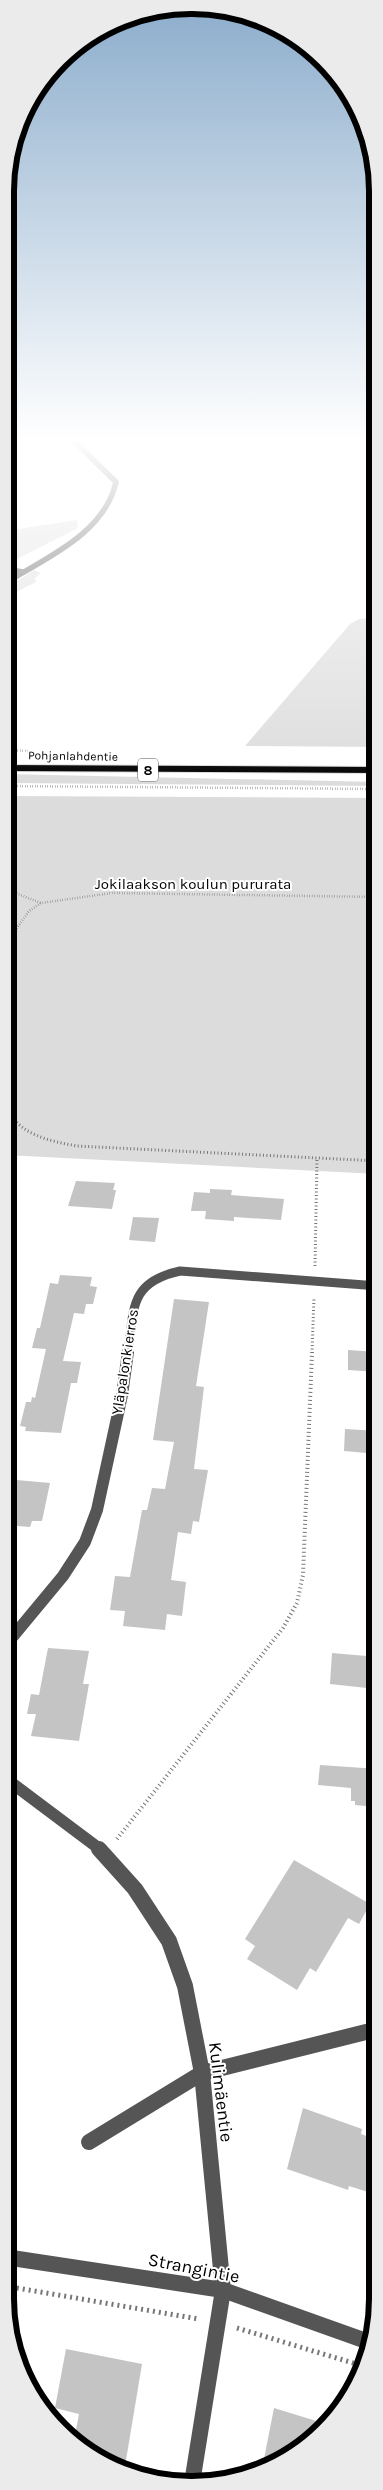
<svg xmlns="http://www.w3.org/2000/svg" width="383" height="2490" font-family="Karla,sans-serif">
	<rect width="100%" height="100%" fill="#fff"/>
	<!-- green -->
	<g fill="#dcdcdc">
		<polygon points="77,520 78,528 5,565 5,531"/>
		<path d="M34,570l7,3 -6,5 1,4c-20,11 -27,9 -31,34v-27z"/>
		<polygon points="370,618 378,621 378,747 245,746 350,624 359,619"/>
		<polygon points="5,774 378,782 378,786 5,783"/>
		<polygon points="5,796 378,798 378,1174 5,1155"/>
	</g>
	<!-- building -->
	<g fill="#c4c4c4">
		<polygon points="76,1181 115,1183 113,1190 116,1190 112,1209 68,1206"/>
		<polygon points="210,1189 232,1190 231,1195 284,1199 281,1220 234,1217 234,1221 205,1219 206,1211 191,1211 194,1192 210,1193"/>
		<polygon points="133,1217 159,1218 155,1242 129,1240"/>
		<polygon points="60,1275 92,1277 90,1286 97,1287 93,1304 86,1304 84,1314 74,1313 63,1361 81,1362 77,1383 71,1383 61,1433 25,1431 26,1427 20,1426 26,1402 31,1402 32,1397 35,1398 46,1349 32,1348 37,1328 40,1328 50,1283 58,1284"/>
		<polygon points="174,1299 209,1302 196,1386 204,1387 194,1469 208,1470 199,1522 193,1521 191,1534 178,1532 171,1580 186,1582 182,1616 167,1614 165,1630 123,1626 125,1611 110,1610 115,1576 130,1577 142,1510 147,1510 152,1488 165,1489 174,1442 153,1440"/>
		<polygon points="348,1350 378,1352 378,1372 348,1370"/>
		<polygon points="345,1429 378,1431 378,1454 344,1451"/>
		<polygon points="5,1479 50,1483 42,1521 32,1521 30,1527 5,1525"/>
		<polygon points="48,1648 89,1651 83,1684 89,1684 79,1741 31,1736 36,1714 27,1714 31,1694 39,1695"/>
		<polygon points="332,1653 378,1657 376,1689 330,1684"/>
		<polygon points="320,1765 378,1769 378,1803 376,1807 355,1805 355,1801 351,1801 351,1788 318,1785"/>
		<polygon points="294,1860 370,1904 359,1924 348,1918 316,1972 310,1968 297,1990 247,1959 255,1946 245,1939"/>
		<polygon points="303,2108 362,2129 361,2134 378,2140 378,2153 368,2192 349,2186 348,2190 287,2169"/>
		<polygon points="66,2349 142,2364 124,2472 74,2440 79,2414 55,2408"/>
		<polygon points="274,2408 326,2424 315,2439 262,2469"/>
	</g>
	<g fill="none" stroke-linecap="round" stroke-linejoin="round">
		<!-- trunk casing -->
		<g stroke="#dbdbdb" stroke-width="2">
			<polygon id="trunk" points="5,765 378,767 378,773 5,771"/>
		</g>
		<!-- path-far3 -->
		<g stroke="#777" stroke-width="2.5" stroke-dasharray="0.5 2" stroke-linecap="butt">
			<polyline points="5,750 30,751"/>
			<polyline points="5,786 378,789"/>
			<polyline points="5,889 41,903"/>
			<polyline points="7,967 9,948 17,928 29,911 41,903 112,893 378,897"/>
		</g>
		<!-- path-far2 -->
		<g stroke="#777" stroke-width="3" stroke-dasharray="1 2.5" stroke-linecap="butt">
			<polyline points="5,1072 7,966"/>
			<path d="M5,1105c12,29 43,36 72,41l301,15"/>
			<polyline points="315,1266 317,1159"/>
			<polyline points="312,1353 314,1297"/>
		</g>
		<!-- path-far1 -->
		<polyline stroke="#777" stroke-width="4" stroke-dasharray="1 3" stroke-linecap="butt" points="117,1839 283,1628 297,1603 303,1575 312,1352"/>
		<!-- path -->
		<g stroke="#777" stroke-width="5" stroke-dasharray="2 4" stroke-linecap="butt">
			<polyline points="5,2286 199,2319"/>
			<polyline points="237,2328 363,2366"/>
		</g>
		<!-- service-far1 -->
		<polyline stroke="#555" stroke-width="5.5" points="5,569 23,572"/>
		<!-- service -->
		<polyline stroke="#555" stroke-width="16" points="89,2142 202,2073"/>
		<!-- minor-far3 -->
		<path stroke="#555" stroke-width="5.5" d="M5,583c41,-25 100,-50 111,-101l-47,-46"/>
		<!-- minor-far2 -->
		<path stroke="#555" stroke-width="9" d="M128,1353c6,-44 1,-71 52,-82l198,15"/>
		<!-- minor-far1 -->
		<g stroke="#555" stroke-width="12">
			<polyline points="5,1646 63,1576 85,1542 97,1510 122,1395 128,1352"/>
			<polyline points="5,1778 101,1850"/>
		</g>
		<!-- minor -->
		<g stroke="#555" stroke-width="16">
			<polyline points="99,1849 135,1889 169,1941 185,1986 202,2073 223,2290 192,2483"/>
			<polyline points="202,2073 378,2029"/>
		</g>
		<!-- tertiary -->
		<polyline stroke="#555" stroke-width="16" points="5,2257 223,2290 369,2342"/>
		<!-- trunk -->
		<use href="#trunk" fill="#000" fill-rule="evenodd"/>
	</g>
	<!-- sky -->
	<linearGradient id="sky" x2="0" y2="1"><stop stop-color="#8cadcc"/><stop offset="0.56" stop-color="#fff"/><stop offset="1" stop-color="#fff" stop-opacity="0"/></linearGradient>
	<rect width="383" height="784" fill="url(#sky)"/>
	<g text-anchor="middle" dominant-baseline="central" stroke-width="4" stroke-linejoin="round" paint-order="stroke">
		<!-- far-street labels -->
		<g font-size="12" fill="#000" stroke="#fff">
			<text transform="translate(73 756) rotate(1)">Pohjanlahdentie</text>
		</g>
		<!-- shield labels -->
		<rect fill="#fff" stroke="#4c4c4c" stroke-width="1" x="138" y="758.5" width="20" height="23" rx="4"/>
		<g font-size="14" font-weight="bold" fill="#000">
			<text x="148" y="770">8</text>
		</g>
		<!-- street labels -->
		<g font-size="15" fill="#000" stroke="#fff">
			<text x="193" y="884">Jokilaakson koulun pururata</text>
			<text transform="translate(125 1362) rotate(-81)">Yläpalonkierros</text>
		</g>
		<!-- near-street labels -->
		<g font-size="18" fill="#000" stroke="#fff">
			<text transform="translate(221 2092) rotate(83)">Kulimäentie</text>
			<text transform="translate(194 2268) rotate(11)">Strangintie</text>
		</g>
	</g>
	<!-- crop -->
	<path d="M0 0H383V2490H0ZM191 14H192A177 177 0 0 1 369 191V2299A177 177 0 0 1 192 2476H191A177 177 0 0 1 14 2299V191A177 177 0 0 1 191 14Z" fill="#ebebeb" fill-rule="evenodd"/>
	<path fill="none" stroke="#000" stroke-width="6" d="M191 14H192A177 177 0 0 1 369 191V2299A177 177 0 0 1 192 2476H191A177 177 0 0 1 14 2299V191A177 177 0 0 1 191 14Z"/>
</svg>
